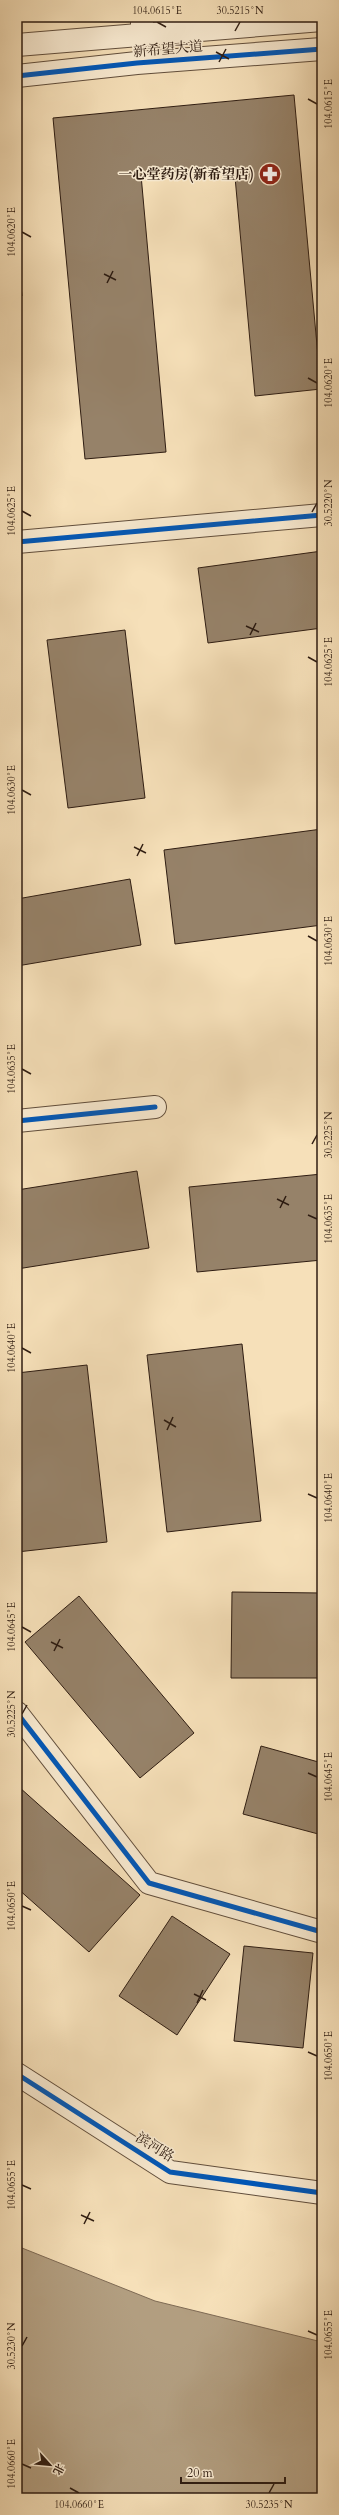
<svg xmlns="http://www.w3.org/2000/svg" width="339" height="2515" font-family="Cardo,'Noto Serif SC',serif">
	<rect width="100%" height="100%" fill="#f6e0b9"/>
	<filter id="stains"><feTurbulence type="fractalNoise" baseFrequency=".005" numOctaves="4"/><feColorMatrix values="0 0 0 0 .2 0 0 0 0 .09 0 0 0 0 .02 0 0 0 .5 -.17"/></filter>
	<radialGradient id="worn" r=".72"><stop offset=".6" stop-color="#630" stop-opacity="0"/><stop offset="1" stop-color="#630" stop-opacity=".3"/></radialGradient>
	<!-- water -->
	<polygon fill="#b29e80" stroke="#7e6a54" points="17,2246 155,2301 322,2342 322,2498 17,2498"/>
	<!-- building -->
	<g fill="#968269" stroke="#2f1d12">
		<polygon points="294,95 321,389 255,396 234,166 141,175 166,452 85,459 53,118"/>
		<polygon points="17,245 22,296 17,297"/>
		<polygon points="322,551 322,628 208,643 198,568"/>
		<polygon points="125,630 145,798 68,808 47,640"/>
		<polygon points="322,829 322,925 175,944 164,850"/>
		<polygon points="130,879 141,945 17,966 17,899"/>
		<polygon points="137,1171 149,1248 17,1269 17,1190"/>
		<polygon points="322,1174 322,1260 197,1272 189,1187"/>
		<polygon points="242,1344 261,1521 167,1532 147,1355"/>
		<polygon points="87,1365 107,1542 17,1552 17,1373"/>
		<polygon points="232,1592 322,1593 322,1678 231,1678"/>
		<polygon points="79,1596 194,1733 140,1778 25,1642"/>
		<polygon points="261,1746 322,1763 322,1835 243,1814"/>
		<polygon points="19,1787 140,1895 89,1952 17,1888 17,1790"/>
		<polygon points="172,1916 230,1954 177,2035 119,1996"/>
		<polygon points="244,1946 313,1953 303,2048 234,2041"/>
	</g>
	<g fill="none" stroke-linecap="round" stroke-linejoin="round">
		<!-- minor casing -->
		<g stroke="#614e3c" stroke-width="24">
			<g id="minor">
				<polyline points="142,17 142,36"/>
				<polyline points="17,45 322,20"/>
				<polyline points="17,76 137,63 322,49"/>
				<polyline points="17,542 322,515"/>
				<polyline points="17,1121 155,1107"/>
				<polyline points="17,1713 149,1883 322,1932"/>
				<polyline points="17,2074 170,2172 322,2193"/>
			</g>
		</g>
		<!-- minor -->
		<use href="#minor" stroke="#f9ebd2" stroke-width="22"/>
		<!-- cycleway casing -->
		<g stroke="#f9ebd2" stroke-width="8">
			<g id="cycleway">
				<polyline points="17,76 137,63 322,49"/>
				<polyline points="17,542 322,515"/>
				<polyline points="17,1121 155,1107"/>
				<polyline points="17,1713 149,1883 322,1932"/>
				<polyline points="17,2074 170,2172 322,2193"/>
			</g>
		</g>
		<!-- cycleway -->
		<use href="#cycleway" stroke="#0057b8" stroke-width="5"/>
	</g>
	<!-- ticks -->
	<path fill="none" stroke="#2f1d12" stroke-width="1.5" d="M157,22l9,5M235,31l5,-9M216,52l13,7M219,62l7,-13M308,99l9,5M22,232l9,5M104,274l12,6M107,283l6,-12M308,378l9,5M22,511l9,5M312,512l5,-9M246,626l13,6M250,635l6,-12M308,657l9,5M22,790l9,5M134,847l12,6M137,856l6,-12M308,936l9,5M22,1069l9,5M312,1144l5,-9M277,1199l12,6M280,1208l6,-12M308,1215l9,4M22,1348l9,5M164,1420l12,7M167,1430l6,-13M308,1494l9,4M22,1627l9,5M51,1642l12,6M54,1651l6,-12M22,1714l5,-9M308,1773l9,4M22,1906l9,4M194,1994l12,6M197,2003l6,-13M308,2052l9,4M22,2185l9,4M81,2215l13,6M84,2224l6,-12M308,2331l9,4M22,2346l5,-9M22,2464l9,4M70,2488l9,5M269,2493l5,-9"/>
	<!-- icons -->
	<defs>
		<g id="pharmacy-disc" transform="scale(1.15)"><circle r="9.5" fill="#8f2418" stroke="#f9ebd2"/><path d="M-2-6h4v4h4v4h-4v4h-4v-4h-4v-4h4Z" fill="#fff"/></g>
	</defs>
	<g fill-rule="evenodd">
		<use href="#pharmacy-disc" x="270" y="174"/>
	</g>
	<g text-anchor="middle" dominant-baseline="central" stroke-width="3" stroke-linejoin="round" paint-order="stroke">
		<!-- street labels -->
		<g font-size="14" fill="#2f1d12" stroke="#f9ebd2">
			<text transform="translate(168 49) rotate(-5)">新希望大道</text>
			<text transform="translate(155 2147) rotate(32)">滨河路</text>
		</g>
		<!-- poi labels -->
		<g font-size="14" font-weight="bold" fill="#2f1d12" stroke="#f9ebd2" text-anchor="end">
			<text x="254" y="174">一心堂药房(新希望店)</text>
		</g>
	</g>
	<!-- margin -->
	<rect width="339" height="2515" fill="none" stroke="#f6e0b9" stroke-width="44"/>
	<!-- north arrow -->
	<g transform="translate(50 2465) rotate(117)" stroke="#f9ebd2" stroke-width="3" paint-order="stroke">
	<path d="M0-3L7 15L0 10L-7 15Z" fill="#2f1d12"/>
	<text y="-6" font-size="11" font-weight="bold" text-anchor="middle" fill="#2f1d12">北</text>
	</g>
	<!-- scale -->
	<path d="M181 2477v6h104v-6" fill="none" stroke="#2f1d12" stroke-width="2"/>
	<text x="187" y="2477" font-size="12" fill="#2f1d12" stroke="#f9ebd2" stroke-width="3" paint-order="stroke">20 m</text>
	<rect x="22" y="22" width="295" height="2471" fill="none" stroke="#2f1d12" stroke-width="1.5"/>
	<g font-size="10" text-anchor="middle" fill="#2f1d12">
		<text x="157" y="14">104.0615°E</text>
		<text x="240" y="14">30.5215°N</text>
		<text transform="translate(328 104) rotate(-90)" y="4">104.0615°E</text>
		<text transform="translate(11 232) rotate(-90)" y="4">104.0620°E</text>
		<text transform="translate(328 383) rotate(-90)" y="4">104.0620°E</text>
		<text transform="translate(328 503) rotate(-90)" y="4">30.5220°N</text>
		<text transform="translate(11 511) rotate(-90)" y="4">104.0625°E</text>
		<text transform="translate(328 662) rotate(-90)" y="4">104.0625°E</text>
		<text transform="translate(11 790) rotate(-90)" y="4">104.0630°E</text>
		<text transform="translate(328 941) rotate(-90)" y="4">104.0630°E</text>
		<text transform="translate(11 1069) rotate(-90)" y="4">104.0635°E</text>
		<text transform="translate(328 1135) rotate(-90)" y="4">30.5225°N</text>
		<text transform="translate(328 1219) rotate(-90)" y="4">104.0635°E</text>
		<text transform="translate(11 1348) rotate(-90)" y="4">104.0640°E</text>
		<text transform="translate(328 1498) rotate(-90)" y="4">104.0640°E</text>
		<text transform="translate(11 1627) rotate(-90)" y="4">104.0645°E</text>
		<text transform="translate(11 1714) rotate(-90)" y="4">30.5225°N</text>
		<text transform="translate(328 1777) rotate(-90)" y="4">104.0645°E</text>
		<text transform="translate(11 1906) rotate(-90)" y="4">104.0650°E</text>
		<text transform="translate(328 2056) rotate(-90)" y="4">104.0650°E</text>
		<text transform="translate(11 2185) rotate(-90)" y="4">104.0655°E</text>
		<text transform="translate(328 2335) rotate(-90)" y="4">104.0655°E</text>
		<text transform="translate(11 2346) rotate(-90)" y="4">30.5230°N</text>
		<text transform="translate(11 2464) rotate(-90)" y="4">104.0660°E</text>
		<text x="79" y="2508">104.0660°E</text>
		<text x="269" y="2508">30.5235°N</text>
	</g>
	<rect width="100%" height="100%" filter="url(#stains)"/>
	<rect width="100%" height="100%" fill="url(#worn)"/>
</svg>
